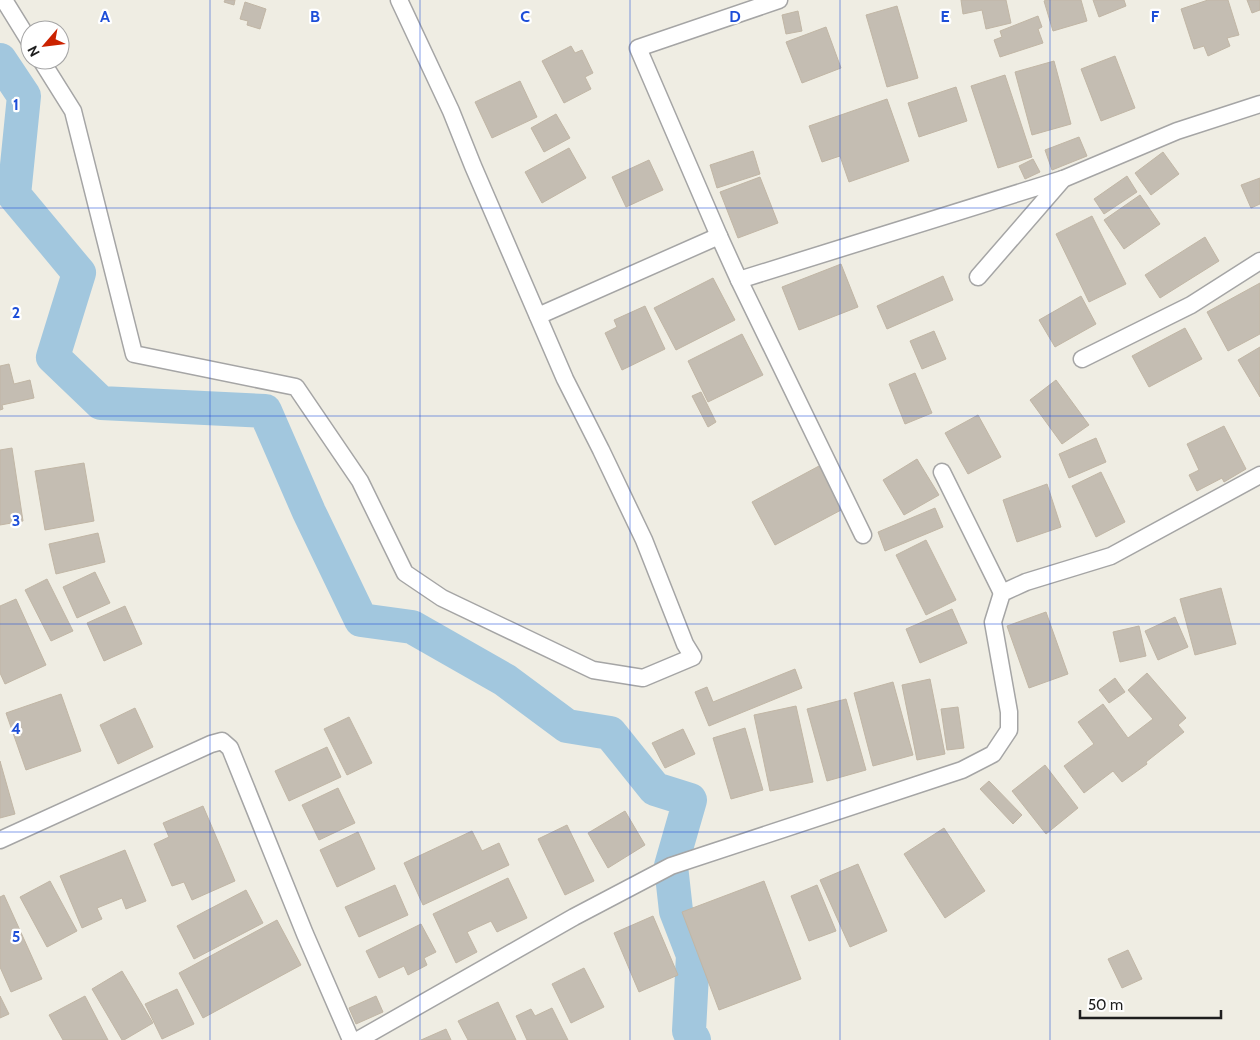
<svg xmlns="http://www.w3.org/2000/svg" width="1260" height="1040" font-family="Cabin,sans-serif">
	<rect width="100%" height="100%" fill="#efede3"/>
	<g fill="none" stroke-linecap="round" stroke-linejoin="round">
		<!-- river -->
		<polyline stroke="#a2c7de" stroke-width="34" points="0,60 24,96 14,195 79,273 53,357 101,403 265,411 309,512 361,620 412,627 505,680 567,726 610,733 655,789 690,800 671,866 676,911 693,955 689,1031 694,1040"/>
	</g>
	<!-- building -->
	<g fill="#c4bdb2" stroke="#c1b6a5">
		<polygon points="225,0 235,0 234,5 224,2"/>
		<polygon points="961,0 1006,0 1011,23 986,29 982,10 963,14"/>
		<polygon points="1046,0 1081,0 1087,21 1053,31 1044,1"/>
		<polygon points="1093,0 1124,0 1126,6 1099,17"/>
		<polygon points="1208,0 1228,0 1239,35 1227,38 1230,46 1208,56 1204,46 1194,49 1181,9"/>
		<polygon points="1247,0 1260,0 1260,10 1252,13"/>
		<polygon points="245,2 266,9 260,29 247,25 248,21 240,19"/>
		<polygon points="897,6 918,78 887,87 866,15"/>
		<polygon points="798,11 802,31 786,34 782,15"/>
		<polygon points="1038,16 1042,27 1038,29 1043,43 1000,57 994,40 1002,37 1000,31"/>
		<polygon points="826,27 841,68 802,83 786,42"/>
		<polygon points="571,46 575,53 582,50 593,73 585,77 591,89 564,103 542,61"/>
		<polygon points="1115,56 1135,108 1101,121 1081,69"/>
		<polygon points="1054,61 1071,124 1032,135 1015,72"/>
		<polygon points="1005,75 1032,157 998,168 971,86"/>
		<polygon points="520,81 537,117 492,138 475,102"/>
		<polygon points="956,87 967,121 919,137 908,103"/>
		<polygon points="887,99 909,161 849,182 840,156 822,162 809,126"/>
		<polygon points="556,114 570,138 544,152 531,128"/>
		<polygon points="1079,137 1087,156 1052,170 1045,150"/>
		<polygon points="569,148 586,178 542,203 525,172"/>
		<polygon points="753,151 760,174 717,188 710,165"/>
		<polygon points="1163,152 1179,174 1151,195 1135,173"/>
		<polygon points="1033,159 1040,172 1025,179 1019,166"/>
		<polygon points="649,160 663,190 626,207 612,177"/>
		<polygon points="1127,176 1137,192 1104,214 1094,199"/>
		<polygon points="760,177 778,223 738,238 720,192"/>
		<polygon points="1260,178 1260,204 1251,208 1241,185"/>
		<polygon points="1140,195 1160,224 1124,249 1104,220"/>
		<polygon points="1092,216 1126,284 1089,302 1056,234"/>
		<polygon points="1205,237 1219,261 1160,298 1145,275"/>
		<polygon points="841,264 858,307 799,330 782,287"/>
		<polygon points="943,276 953,300 887,329 877,306"/>
		<polygon points="713,278 735,320 676,350 654,308"/>
		<polygon points="1260,283 1260,334 1228,351 1207,312"/>
		<polygon points="1081,296 1096,324 1055,347 1039,320"/>
		<polygon points="645,306 665,349 622,370 605,333 617,327 614,320"/>
		<polygon points="1185,328 1202,359 1149,387 1132,356"/>
		<polygon points="934,331 946,359 922,369 910,341"/>
		<polygon points="742,334 763,375 708,402 688,361"/>
		<polygon points="1260,347 1260,397 1238,360"/>
		<polygon points="9,364 14,384 30,380 34,398 2,405 3,409 0,410 0,366"/>
		<polygon points="915,373 932,413 905,424 889,384"/>
		<polygon points="1056,380 1089,425 1062,444 1030,400"/>
		<polygon points="701,392 716,422 708,427 692,396"/>
		<polygon points="978,415 1001,457 968,474 945,433"/>
		<polygon points="1224,426 1246,469 1224,482 1222,478 1197,491 1189,475 1199,470 1187,444"/>
		<polygon points="1096,438 1106,462 1069,478 1059,454"/>
		<polygon points="12,448 23,521 0,525 0,450"/>
		<polygon points="917,459 939,495 904,515 883,480"/>
		<polygon points="84,463 94,521 45,530 35,471"/>
		<polygon points="819,466 843,509 775,545 752,502"/>
		<polygon points="1101,472 1125,522 1096,537 1072,486"/>
		<polygon points="1047,484 1061,527 1017,542 1003,500"/>
		<polygon points="935,508 943,527 885,551 878,532"/>
		<polygon points="98,533 105,562 56,574 49,544"/>
		<polygon points="926,540 956,600 926,615 896,555"/>
		<polygon points="95,572 110,603 77,618 63,587"/>
		<polygon points="47,579 73,631 51,641 25,590"/>
		<polygon points="1221,588 1236,644 1195,655 1180,599"/>
		<polygon points="16,599 46,665 5,684 0,673 0,606"/>
		<polygon points="125,606 142,644 104,661 87,623"/>
		<polygon points="952,609 967,643 920,663 906,629"/>
		<polygon points="1046,612 1068,674 1029,688 1007,626"/>
		<polygon points="1175,617 1188,647 1158,660 1145,631"/>
		<polygon points="1139,626 1146,656 1120,662 1113,632"/>
		<polygon points="795,669 802,688 709,726 695,692 707,687 713,702"/>
		<polygon points="1147,673 1186,718 1178,725 1184,732 1146,762 1147,764 1122,782 1113,771 1084,793 1064,766 1094,744 1078,722 1103,704 1128,738 1153,719 1128,690"/>
		<polygon points="1115,678 1125,692 1109,703 1099,690"/>
		<polygon points="930,679 945,754 917,760 902,685"/>
		<polygon points="893,682 913,755 873,766 854,693"/>
		<polygon points="61,694 81,751 26,770 6,713"/>
		<polygon points="846,699 866,770 827,781 807,709"/>
		<polygon points="796,706 813,782 770,791 754,715"/>
		<polygon points="958,707 964,748 947,750 941,709"/>
		<polygon points="135,708 153,747 118,764 100,725"/>
		<polygon points="349,717 372,763 347,775 324,729"/>
		<polygon points="745,728 763,790 731,799 713,738"/>
		<polygon points="683,729 695,754 665,768 652,743"/>
		<polygon points="327,747 341,777 289,801 275,771"/>
		<polygon points="0,761 15,814 0,818"/>
		<polygon points="1045,765 1078,808 1046,834 1012,791"/>
		<polygon points="989,781 1022,815 1013,824 980,789"/>
		<polygon points="338,788 355,823 319,840 302,805"/>
		<polygon points="203,806 235,881 192,900 184,882 172,886 154,844 169,837 163,823"/>
		<polygon points="625,811 645,845 608,868 588,833"/>
		<polygon points="567,825 594,881 565,895 538,839"/>
		<polygon points="944,828 985,891 945,918 904,854"/>
		<polygon points="472,831 482,851 499,843 509,865 423,905 404,863"/>
		<polygon points="358,832 375,869 337,887 320,850"/>
		<polygon points="125,850 146,901 126,909 122,898 97,908 102,919 82,928 60,876"/>
		<polygon points="858,864 887,931 850,947 820,880"/>
		<polygon points="508,878 527,918 497,932 491,921 467,932 477,952 456,963 433,914"/>
		<polygon points="50,881 77,931 47,947 20,897"/>
		<polygon points="764,881 801,979 719,1010 682,912"/>
		<polygon points="395,885 408,915 359,937 345,907"/>
		<polygon points="817,885 836,931 809,941 791,896"/>
		<polygon points="246,890 263,923 194,959 177,926"/>
		<polygon points="4,895 42,979 11,992 0,967 0,897"/>
		<polygon points="653,916 678,975 639,992 614,933"/>
		<polygon points="277,920 301,965 203,1018 179,973"/>
		<polygon points="421,924 436,952 424,958 427,965 408,975 404,966 379,978 366,951"/>
		<polygon points="1128,950 1142,979 1122,988 1108,959"/>
		<polygon points="584,968 604,1007 571,1023 552,984"/>
		<polygon points="122,971 153,1023 124,1040 122,1040 92,989"/>
		<polygon points="177,989 194,1024 162,1039 145,1004"/>
		<polygon points="0,996 9,1014 0,1018"/>
		<polygon points="85,996 108,1040 63,1040 49,1015"/>
		<polygon points="376,996 383,1012 356,1024 349,1008"/>
		<polygon points="498,1002 516,1040 468,1040 458,1021"/>
		<polygon points="552,1008 568,1040 527,1040 516,1016 531,1009 535,1016"/>
		<polygon points="446,1029 451,1040 421,1040"/>
	</g>
	<g fill="none" stroke-linecap="round" stroke-linejoin="round">
		<!-- street casing -->
		<g stroke="#a5a5a5" stroke-width="19">
			<g id="street">
				<polyline points="4,0 30,42"/>
				<polyline points="41,60 73,111 134,354 296,387 360,481 405,573 442,598 593,670 643,678 693,657 685,644 644,540 601,450 565,379 473,166 451,111 399,0"/>
				<polyline points="719,236 638,48 779,0"/>
				<polyline points="978,277 1063,179 1177,131 1260,104"/>
				<polyline points="739,280 863,535"/>
				<polyline points="538,316 719,236 739,280 1063,179"/>
				<polyline points="1082,359 1191,305 1260,261"/>
				<polyline points="942,472 1002,593"/>
				<polyline points="0,840 211,744 222,741 230,748 305,934 351,1040"/>
				<polyline points="358,1040 574,917 671,866 962,770 993,754 1009,730 1009,712 993,622 1002,593 1026,582 1111,556 1260,475"/>
			</g>
		</g>
		<!-- street -->
		<use href="#street" stroke="#fff" stroke-width="16"/>
	</g>
	<!-- grid -->
	<path fill="none" stroke="#1d4ed8" stroke-width="1" stroke-opacity="0.55" d="M210,0v1040M420,0v1040M630,0v1040M840,0v1040M1050,0v1040M0,208h1260M0,416h1260M0,624h1260M0,832h1260"/>
	<g font-size="16" text-anchor="middle" font-weight="bold" fill="#1d4ed8" stroke="#fff" stroke-width="4.5" stroke-linejoin="round" paint-order="stroke">
		<text x="105" y="22">A</text>
		<text x="315" y="22">B</text>
		<text x="525" y="22">C</text>
		<text x="735" y="22">D</text>
		<text x="945" y="22">E</text>
		<text x="1155" y="22">F</text>
		<text x="16" y="110">1</text>
		<text x="16" y="318">2</text>
		<text x="16" y="526">3</text>
		<text x="16" y="734">4</text>
		<text x="16" y="942">5</text>
	</g>
	<!-- north arrow -->
	<g transform="translate(45 45) rotate(242)"><circle r="24" fill="#ffffff" stroke="#a5a5a5"/>
	<path d="M0-4L9 19L0 12L-9 19Z" fill="#cb2200"/>
	<text y="-8" font-size="14" font-weight="bold" text-anchor="middle" fill="#1e1e1e">N</text>
	</g>
	<!-- scale -->
	<path d="M1080 1010v8h141v-8" fill="none" stroke="#1e1e1e" stroke-width="2.5"/>
	<text x="1088" y="1010" font-size="15" fill="#1e1e1e" stroke="#ffffff" stroke-width="4" paint-order="stroke">50 m</text>
</svg>
